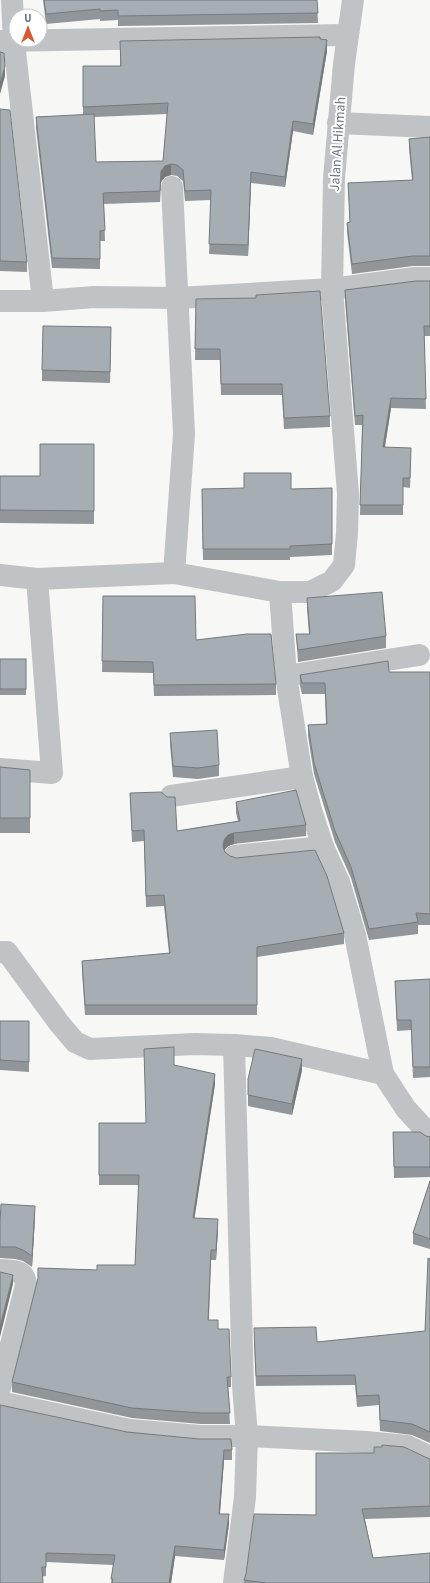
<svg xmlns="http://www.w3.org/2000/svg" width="430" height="1583" font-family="'Source Sans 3',sans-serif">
	<rect width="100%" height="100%" fill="#f7f7f5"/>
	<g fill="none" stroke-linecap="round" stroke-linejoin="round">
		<!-- minor -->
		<g stroke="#bfc3c6" stroke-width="22">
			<polyline points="12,0 14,42 43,301"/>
			<polyline points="0,41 347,35"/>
			<polyline points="338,123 430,127"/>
			<polyline points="172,187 184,434 174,573 280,592 310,592 332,581 344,565 347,533 348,494 332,289 334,178 344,64 353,0"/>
			<polyline points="0,301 43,301 94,297 177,298 332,289 415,278 430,278"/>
			<polyline points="0,575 37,579 174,573"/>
			<polyline points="280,592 286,676 302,777 311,810 323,847 339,882 355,935 383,1074 406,1109 430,1135"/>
			<polyline points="286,676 419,655"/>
			<polyline points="0,769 52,773 37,579"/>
			<polyline points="171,796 302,777"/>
			<polyline points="235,856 323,847"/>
			<polyline points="0,952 7,952 59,1023 75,1042 90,1049 195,1044 234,1045"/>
			<path d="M0,1270c13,1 25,-1 26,15l-26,103"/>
			<polyline points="0,1402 130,1430 200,1436 247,1436 366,1442 407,1446 430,1457"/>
			<polyline points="234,1583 245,1497 247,1436 243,1386 234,1045 271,1048 383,1074"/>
		</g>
	</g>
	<!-- wall -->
	<g fill="#90969a" fill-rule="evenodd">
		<polygon points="43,0 317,0 318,23 118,26 118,20 100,21 100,19 46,24"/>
		<path d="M320,39l7,12 -14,84 -20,-4 -8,56 -34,-4 -3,73 -39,-2 2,-54 -26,1 -2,-20 -6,-5 -6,-1 -6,2 -4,5 -1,20 -56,2 1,37h-5v28l-48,-1 -16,-140v-11l47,-2v-49h37v-25zM167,114l-4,47 -67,1 -2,-45z"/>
		<polygon points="0,109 27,262 27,272 0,271"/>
		<polygon points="430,137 430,266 413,266 352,274 347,232 347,223 350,222 348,183 412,180 409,149 409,139"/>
		<polygon points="430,281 430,336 424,336 426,409 391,408 385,447 411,458 410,488 403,487 403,515 360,515 362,425 355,425 345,300 345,290"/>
		<polygon points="196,299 330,416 330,427 284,429 282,395 221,395 220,360 195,360"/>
		<polygon points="111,338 110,383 42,381 42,370"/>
		<polygon points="94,444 94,524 0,523 0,476 40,476"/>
		<polygon points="332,488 332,555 290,557 290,560 203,560 202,489 291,489"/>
		<polygon points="103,596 196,640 276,684 276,695 154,696 153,673 102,672"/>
		<polygon points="307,598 386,636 386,648 298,662 296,634 309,634 307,609"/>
		<rect x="0" y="659" width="26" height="36"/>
		<polygon points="389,672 430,672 430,925 418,925 418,934 369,940 351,878 335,842 314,774 308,736 308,725 326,724 325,694 302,694 300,686 300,675"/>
		<polygon points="170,733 219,765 219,776 198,779 173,777 170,744"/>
		<polygon points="0,767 30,770 30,833 0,833"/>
		<polygon points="130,793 177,831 238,821 236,813 236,802 306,825 306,836 234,844 228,846 224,850 225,852 230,856 344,933 344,944 257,957 257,1015 85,1015 82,971 82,961 169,953 164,906 146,907 144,841 132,842"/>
		<polygon points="430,979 430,1077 413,1078 411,1030 397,1031 395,981"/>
		<polygon points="0,1021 29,1021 29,1072 0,1070"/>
		<polygon points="174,1065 215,1084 194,1218 218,1229 216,1260 211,1260 209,1320 218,1329 231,1377 231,1387 228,1387 230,1424 201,1424 132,1418 12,1392 12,1382 38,1280 38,1268 97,1270 135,1265 139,1185 99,1185 99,1123 146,1123"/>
		<polygon points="302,1070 292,1115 248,1106 248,1079"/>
		<polygon points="393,1132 430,1137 430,1177 394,1178"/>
		<polygon points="430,1181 430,1249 413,1244 413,1233"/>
		<polygon points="35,1217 32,1267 23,1261 15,1259 0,1258 0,1223"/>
		<polygon points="430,1259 430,1443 412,1435 380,1431 379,1405 357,1407 355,1385 256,1386 254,1339 317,1342 425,1331"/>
		<polygon points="127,1432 232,1450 232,1460 224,1460 220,1514 229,1524 224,1560 175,1556 171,1583 111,1583 113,1565 46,1562 46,1576 0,1583"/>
		<polygon points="425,1457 430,1459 430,1517 365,1519 373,1558 430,1583 244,1583 244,1580 316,1515"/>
	</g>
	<!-- shaded-wall -->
	<g fill="#757a7d">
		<polygon points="327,40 327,51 313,135 313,124"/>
		<polygon points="5,66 5,76 0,94 0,84"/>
		<polygon points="293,121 293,131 285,187 285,177"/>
		<polygon points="171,164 171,175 165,177 161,182 160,202 161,171 165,166"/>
		<polygon points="251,172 251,183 248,256 248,245"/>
		<polygon points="391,398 391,408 383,457 383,447"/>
		<polygon points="234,833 234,844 228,846 224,851 223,847 224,840 228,835"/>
		<polygon points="302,1059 302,1070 292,1115 292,1104"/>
		<polygon points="215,1074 215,1084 193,1228 193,1218"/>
		<polygon points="35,1206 35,1217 32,1267 32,1256"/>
		<polygon points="218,1219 218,1229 216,1260 216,1250"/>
		<polygon points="13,1275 13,1284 0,1337 0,1327"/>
		<polygon points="224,1450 224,1460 219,1524 219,1514"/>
		<polygon points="229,1514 229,1524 224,1560 224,1550"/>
		<polygon points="175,1546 175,1556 171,1583 169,1583"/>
	</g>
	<!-- building -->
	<g fill="#a7aeb3" stroke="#757a7d">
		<polygon points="44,0 317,0 318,13 118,16 118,10 100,11 100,9 46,14"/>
		<polygon points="320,37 320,39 327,40 313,124 293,121 285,177 251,172 248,245 209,244 211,190 185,191 183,170 177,165 171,164 165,166 161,171 160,191 103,193 105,230 100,231 100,259 52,258 36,117 94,114 96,162 163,161 168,103 83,107 83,66 121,66 120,41"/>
		<polygon points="0,52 4,53 5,66 0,84"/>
		<polygon points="0,109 10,110 27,262 0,261"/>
		<polygon points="430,137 430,256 413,256 352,264 347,223 350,222 348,183 413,180 409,139"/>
		<polygon points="416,281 430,281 430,326 424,326 426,399 391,398 383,447 411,448 410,478 403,478 403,505 360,505 363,415 355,416 345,290"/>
		<polygon points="320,291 330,416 284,418 282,384 221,384 220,349 195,349 196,299 256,298 256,295"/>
		<polygon points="43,326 111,327 110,372 42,370"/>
		<polygon points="40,444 94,444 94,511 0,510 0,476 40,476"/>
		<polygon points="244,473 291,473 291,489 332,488 332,544 290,546 290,549 203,549 202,489 244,488"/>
		<polygon points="382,592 386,636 298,650 296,634 310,634 307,598"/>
		<polygon points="103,596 195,596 196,640 247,634 271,634 276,684 154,685 153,662 102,661"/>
		<rect x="0" y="659" width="26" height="30"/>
		<polygon points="388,661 389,672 430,672 430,914 416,913 418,922 369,929 351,867 335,831 314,763 308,725 327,724 325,683 302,683 300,675"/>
		<polygon points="217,730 219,765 198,768 173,766 170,733"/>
		<polygon points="0,767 30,770 30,818 0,818"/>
		<polygon points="296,790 306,825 234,833 228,835 224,840 223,847 225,852 230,856 236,858 315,850 327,876 344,933 257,947 257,1005 85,1005 82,961 170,953 164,895 146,896 144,830 132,831 130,793 161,792 167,797 175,797 177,831 240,821 236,802"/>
		<polygon points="430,979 430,1067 413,1067 411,1020 397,1020 395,981"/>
		<polygon points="0,1021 29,1021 29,1062 0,1060"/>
		<polygon points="174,1047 174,1065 215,1074 193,1218 218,1219 216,1250 211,1250 208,1320 218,1320 218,1329 229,1329 231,1377 227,1377 230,1413 201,1413 132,1408 12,1382 38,1278 38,1268 97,1270 97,1265 135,1265 139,1175 99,1175 99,1123 146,1123 144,1049"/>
		<polygon points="255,1049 302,1059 292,1104 248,1095 248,1079"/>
		<polygon points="393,1132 420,1132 426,1136 430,1137 430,1167 394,1167"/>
		<polygon points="430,1181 430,1239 413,1233"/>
		<polygon points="1,1204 35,1206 32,1256 23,1250 15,1247 0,1247 0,1223"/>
		<polygon points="428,1258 430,1259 430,1432 412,1424 380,1420 379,1395 357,1396 355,1375 256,1376 254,1328 316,1327 317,1342 425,1331"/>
		<polygon points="0,1272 13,1275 0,1327"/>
		<polygon points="0,1405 127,1432 199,1439 231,1439 232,1450 224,1450 219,1514 229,1514 224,1550 175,1546 169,1583 112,1583 113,1579 111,1579 115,1555 46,1553 46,1567 42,1567 43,1583 0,1583"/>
		<polygon points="382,1445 404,1447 425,1457 430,1459 430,1506 362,1509 373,1558 430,1553 430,1583 267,1583 244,1580 246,1574 254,1514 316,1515 316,1453 374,1453 374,1447 382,1447"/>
	</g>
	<g text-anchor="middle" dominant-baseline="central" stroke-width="4" stroke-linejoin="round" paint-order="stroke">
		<!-- street labels -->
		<g font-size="14" fill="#697883" stroke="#fff">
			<text transform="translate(338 144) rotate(-86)">Jalan Al Hikmah</text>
		</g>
	</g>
	<!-- north arrow -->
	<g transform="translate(28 28)"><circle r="19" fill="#ffffff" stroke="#c3c9cd"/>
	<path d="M0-3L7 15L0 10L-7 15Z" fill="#d55937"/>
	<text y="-6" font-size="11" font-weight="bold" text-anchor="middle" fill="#697883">U</text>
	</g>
</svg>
